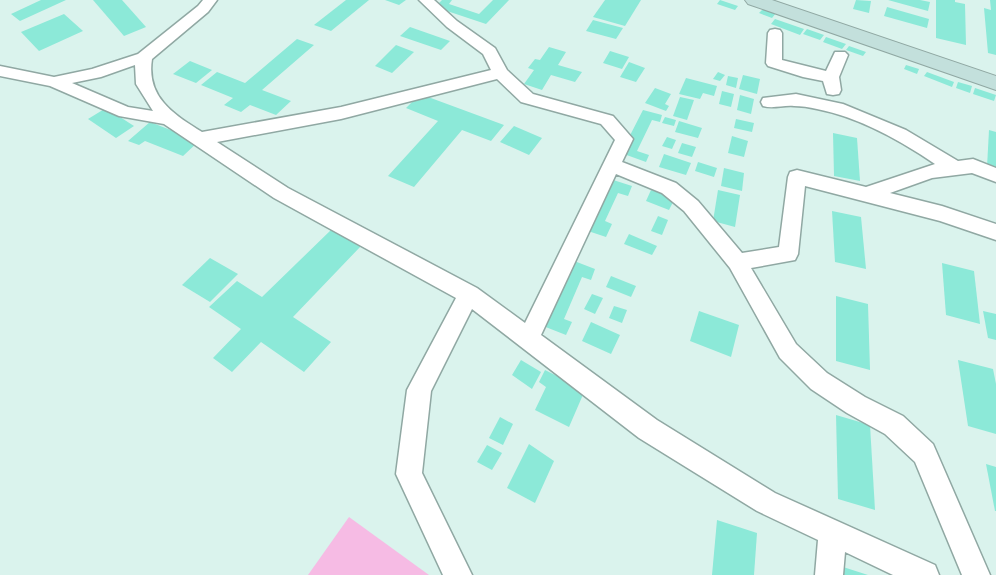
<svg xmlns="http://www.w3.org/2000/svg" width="996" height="575" font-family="'Source Serif 4',serif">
	<rect width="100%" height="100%" fill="#daf3ed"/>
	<!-- green -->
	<polygon fill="#f6bbe4" points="349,517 429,575 308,575"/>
	<!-- building -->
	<g fill="#8ce9d8">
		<polygon points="41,0 66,0 20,21 11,14"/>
		<polygon points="93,0 122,0 146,27 124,36"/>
		<polygon points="346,0 369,0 331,31 314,25"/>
		<polygon points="385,0 406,0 399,5"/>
		<polygon points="442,0 452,0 449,4 479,14 493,0 509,0 486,24 435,7"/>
		<polygon points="605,0 641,0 625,26 593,17"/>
		<polygon points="720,0 738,6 735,10 717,4"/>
		<polygon points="856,0 871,1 869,13 853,9"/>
		<polygon points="888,0 920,0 930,2 928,11"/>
		<polygon points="936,0 955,0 955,2 965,4 966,45 936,38"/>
		<polygon points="990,0 996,0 996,55 988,53 984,8 991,10"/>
		<polygon points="887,7 929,19 927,28 884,16"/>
		<polygon points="763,9 776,13 772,18 759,13"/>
		<polygon points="64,14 83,31 39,51 21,32"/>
		<polygon points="775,19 804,29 800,35 771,24"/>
		<polygon points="593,20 623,28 616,39 586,31"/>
		<polygon points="410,27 450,41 441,50 400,36"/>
		<polygon points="807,29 824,35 820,40 803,34"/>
		<polygon points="826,37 846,44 842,49 823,42"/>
		<polygon points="297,39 314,45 262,90 291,101 276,115 250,105 241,112 224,105 233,98 201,85 217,72 245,83"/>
		<polygon points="396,45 414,52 392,73 375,66"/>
		<polygon points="849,46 866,52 863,56 846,50"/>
		<polygon points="549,47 566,52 558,65 582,72 575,82 551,75 542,90 524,84 534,70 528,68 535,59 540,60"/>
		<polygon points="610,51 629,57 622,69 603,63"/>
		<polygon points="190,61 212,70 196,83 173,74"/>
		<polygon points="629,62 645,68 636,82 620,77"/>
		<polygon points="906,65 919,69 917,74 904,69"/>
		<polygon points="718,72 725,75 720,81 713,79"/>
		<polygon points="927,72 954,82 952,87 924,76"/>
		<polygon points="743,75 760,79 757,94 739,89"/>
		<polygon points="728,76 738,78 736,88 726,85"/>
		<polygon points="686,78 717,86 714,96 703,93 700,99 679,94"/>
		<polygon points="958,82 972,86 970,93 956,88"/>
		<polygon points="655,88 671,94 665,104 669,106 666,111 645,103"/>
		<polygon points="975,88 996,95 994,101 973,94"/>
		<polygon points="722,91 734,94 731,107 719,104"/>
		<polygon points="420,94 504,125 491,141 462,130 414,187 388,176 438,121 406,108"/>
		<polygon points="740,95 754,99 751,114 737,110"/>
		<polygon points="680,97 694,100 687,120 673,116"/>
		<polygon points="106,108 134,126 116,138 88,119"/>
		<polygon points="643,110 662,115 660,122 652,120 637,151 649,155 646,162 621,153"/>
		<polygon points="665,117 676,120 674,126 662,123"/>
		<polygon points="736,119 754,123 752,132 734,128"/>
		<polygon points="679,121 702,128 698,138 675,132"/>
		<polygon points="150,122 199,141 183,156 145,141 139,145 128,141"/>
		<polygon points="514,126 542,138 529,155 500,142"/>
		<polygon points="989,130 996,132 996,169 987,167"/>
		<polygon points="833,133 857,138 860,181 834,176"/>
		<polygon points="732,136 748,141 744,157 728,153"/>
		<polygon points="667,137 676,140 672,149 662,146"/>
		<polygon points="682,143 696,147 692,157 678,153"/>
		<polygon points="664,154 691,163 686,175 659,167"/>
		<polygon points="698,162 717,168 714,177 695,171"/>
		<polygon points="724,168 744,173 742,191 721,186"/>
		<polygon points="607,178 632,186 628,196 618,193 605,221 612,224 606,237 582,229"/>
		<polygon points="651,190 675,198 669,210 646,201"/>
		<polygon points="718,190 740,195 735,227 713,221"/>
		<polygon points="832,211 861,217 866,269 835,262"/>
		<polygon points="658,216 668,220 662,235 651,231"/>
		<polygon points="332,229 361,246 293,317 331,342 304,372 261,342 232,372 213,358 241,329 209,307 237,281 262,297"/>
		<polygon points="629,234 657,246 652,255 624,244"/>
		<polygon points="210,258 238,274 210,302 182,285"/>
		<polygon points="569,259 595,269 591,280 582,277 564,319 572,322 566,335 538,324"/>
		<polygon points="942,263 974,271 980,324 946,315"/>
		<polygon points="611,276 636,286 631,297 606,287"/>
		<polygon points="592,294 603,298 595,314 584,309"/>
		<polygon points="836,296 868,304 870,370 836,361"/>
		<polygon points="614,306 627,310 622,323 609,318"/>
		<polygon points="699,311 739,325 731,357 690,341"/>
		<polygon points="983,311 996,314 996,340 988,338"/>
		<polygon points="591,322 620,335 611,354 582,341"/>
		<polygon points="521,360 541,372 532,389 512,375"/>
		<polygon points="958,360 993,369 996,384 996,434 968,426"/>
		<polygon points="545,370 585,390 569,427 535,410 546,387 539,382"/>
		<polygon points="836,415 870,425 875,510 838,499"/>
		<polygon points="500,417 513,424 503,445 489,438"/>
		<polygon points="529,444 554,461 535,503 507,488"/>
		<polygon points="487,445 502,453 492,470 477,462"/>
		<polygon points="986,464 996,467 996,511 995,511"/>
		<polygon points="717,520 757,533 754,575 712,575"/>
		<polygon points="840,566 868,575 840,575"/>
	</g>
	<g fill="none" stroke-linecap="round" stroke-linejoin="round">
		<!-- street casing -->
		<g stroke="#90a8a3" stroke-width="3">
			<g id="street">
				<path d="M203,0h14l-9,12 -56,47c-6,38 21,55 50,73l139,-25 150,-37 -8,-16 -36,-27 -28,-27h15l23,21 38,27 12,22 26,24 80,22 20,23 -11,23 54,21 22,18 44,52 37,-6 9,-70 2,-5 7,-2 69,17 69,-23c-35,-24 -77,-47 -118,-55 -8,-2 -16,-3 -23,-3 -11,-1 -21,3 -31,0l-2,-4 2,-4 33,-4 47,10 63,26 52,31 15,-2 23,9v14l-24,-9 -40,5 -42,15 52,13 54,18v16l-56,-19 -135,-35 -7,68 -3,6 -44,8 45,76 31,29 38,24 38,19 30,28 57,131h-28l-47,-113 -30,-28 -38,-21 -36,-24 -31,-31 -50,-90 -46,-57 -22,-18 -46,-19 -75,161 116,85 118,73 160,72 4,10h-46l-48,-23 -2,23h-28l3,-35 -61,-29 -118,-73 -167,-129 -41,82 -9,82 50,102h-29l-47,-101 11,-84 49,-92 -182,-100 -110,-74 -45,-8 -69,-30 -50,-10v-10l54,11 38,-8 46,-15 60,-48zM135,65l1,19 17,27 -25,-4 -56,-24 29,-6zM497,79l24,23 80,22 14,16 -90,183 -48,-35 -189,-100 -71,-46 124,-23z"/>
				<polygon points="775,29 780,30 782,33 782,60 826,71 835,52 845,52 848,55 839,77 841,90 839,94 833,95 827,94 823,81 803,77 768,66 766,63 768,33 770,30"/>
			</g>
		</g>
		<!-- secondary casing -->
		<g stroke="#90a8a3" stroke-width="2">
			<polygon id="secondary" points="745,0 772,0 996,76 996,90 748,4"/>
		</g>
		<!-- street -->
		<use href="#street" fill="#fff" fill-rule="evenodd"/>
		<!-- secondary -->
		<use href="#secondary" fill="#c3e0dc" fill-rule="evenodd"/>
	</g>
</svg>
